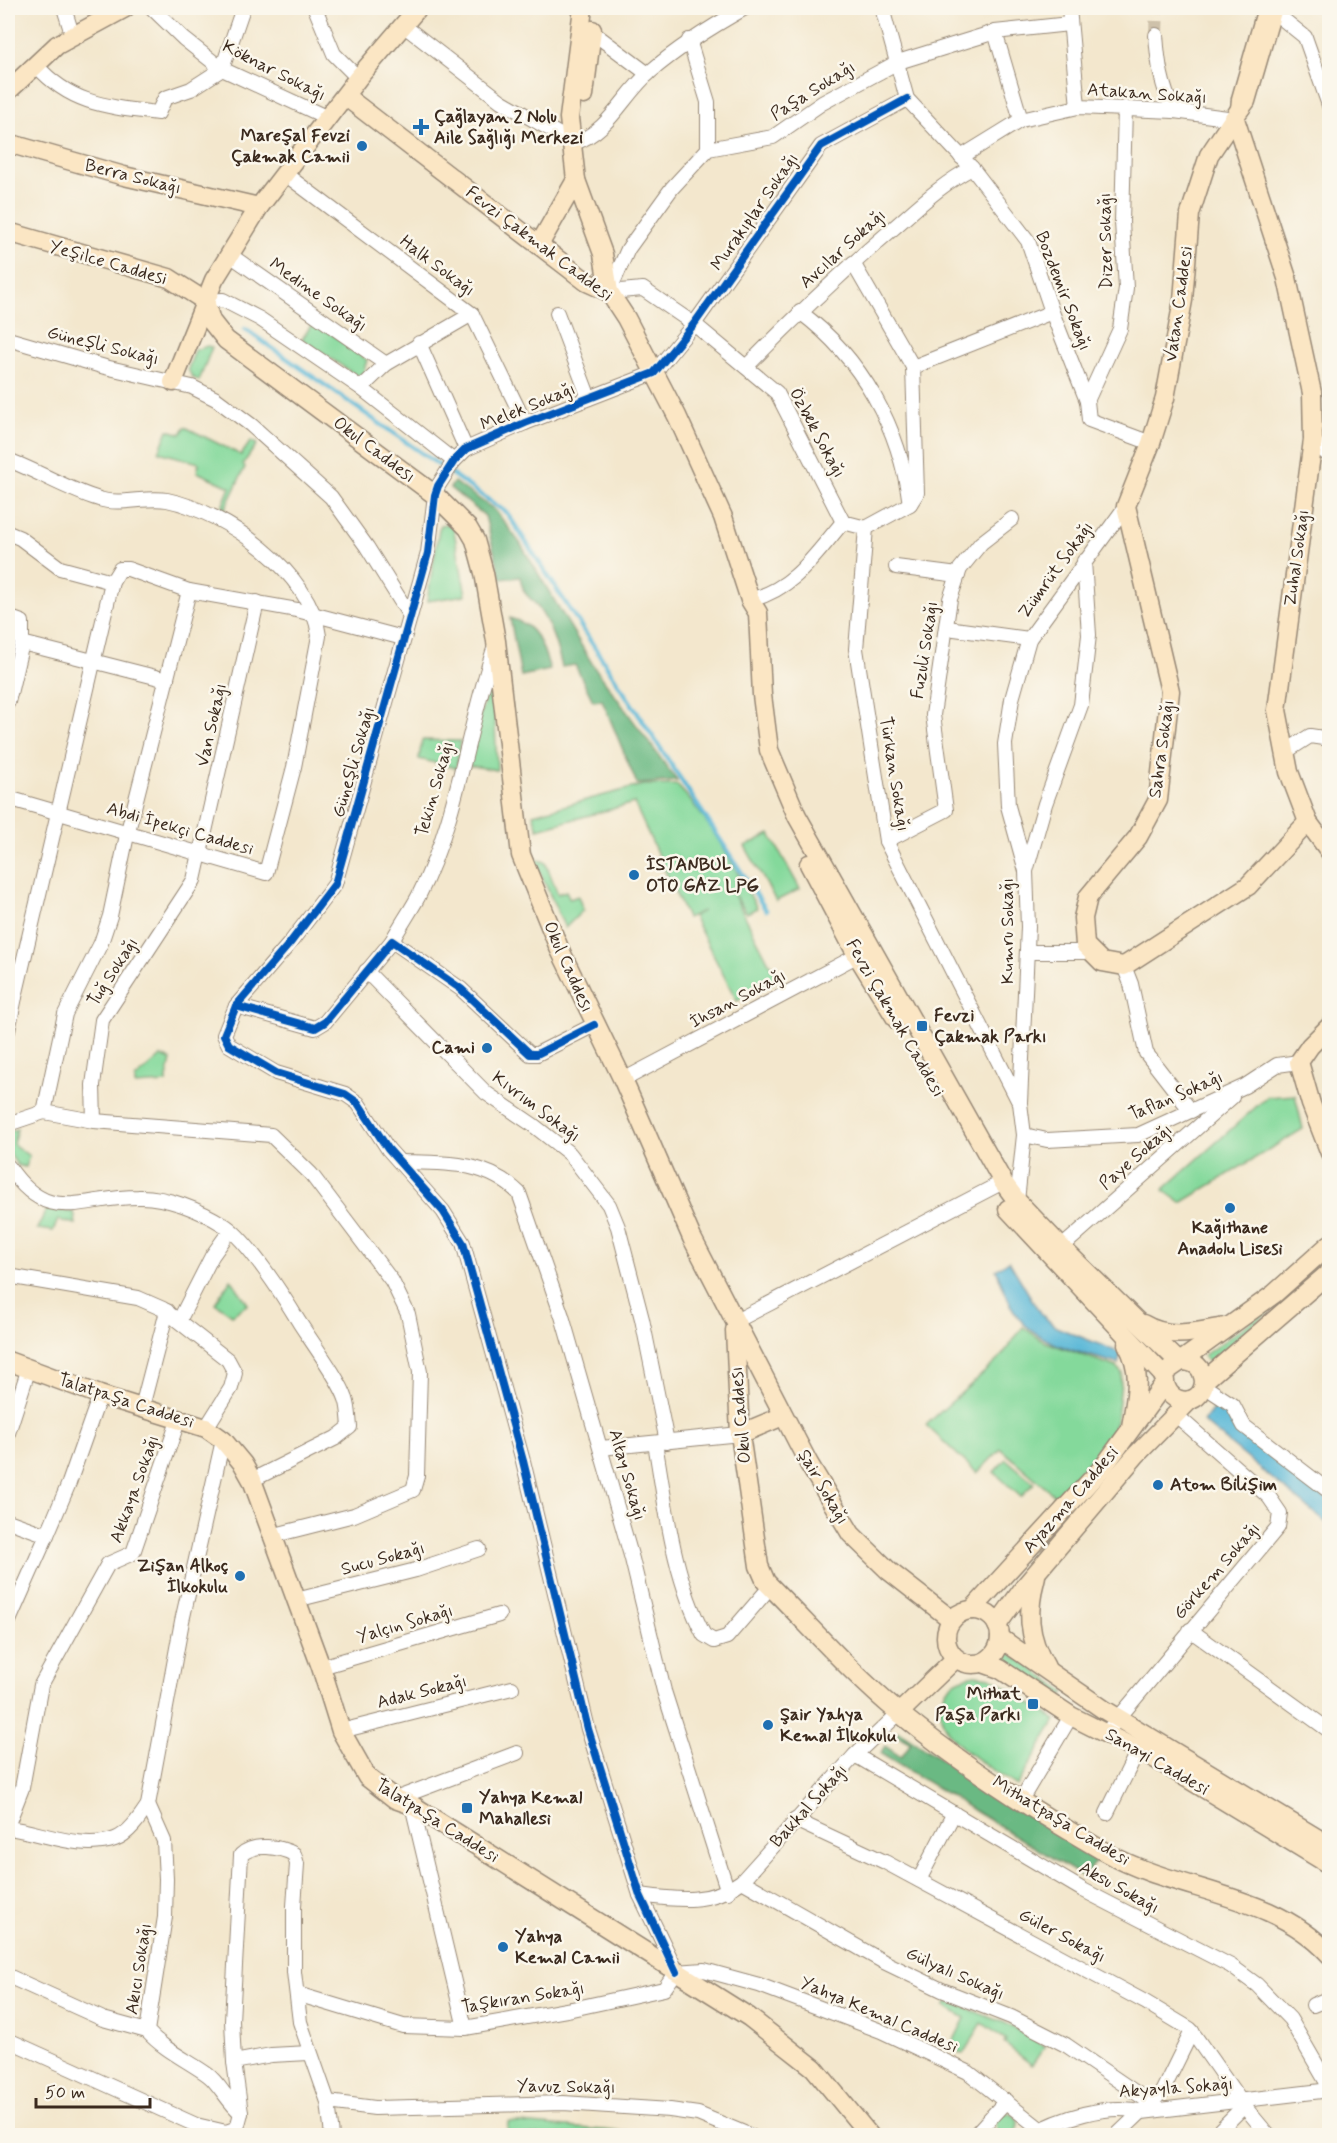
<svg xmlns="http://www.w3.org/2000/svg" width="1337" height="2143" font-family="Mynerve,sans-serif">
	<rect width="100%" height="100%" fill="#fbf7ec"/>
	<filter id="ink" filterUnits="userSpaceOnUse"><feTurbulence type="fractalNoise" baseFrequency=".0167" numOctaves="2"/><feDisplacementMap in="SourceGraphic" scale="12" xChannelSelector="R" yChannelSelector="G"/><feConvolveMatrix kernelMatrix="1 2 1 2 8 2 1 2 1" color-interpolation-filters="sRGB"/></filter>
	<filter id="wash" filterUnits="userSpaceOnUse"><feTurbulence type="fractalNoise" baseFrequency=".008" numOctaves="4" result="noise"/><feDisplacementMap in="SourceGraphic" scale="24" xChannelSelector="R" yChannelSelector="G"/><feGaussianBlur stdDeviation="1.35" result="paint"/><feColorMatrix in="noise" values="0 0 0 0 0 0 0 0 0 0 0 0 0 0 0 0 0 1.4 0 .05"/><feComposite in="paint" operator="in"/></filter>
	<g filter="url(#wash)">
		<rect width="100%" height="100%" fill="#f3e7cd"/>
		<!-- green -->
		<g fill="#84d99b" stroke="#60825c" stroke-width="1.5">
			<polygon points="314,321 367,360 363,374 357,376 302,339"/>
			<polygon points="207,346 212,347 199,381 192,377 188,369 195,350"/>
			<polygon points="185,427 241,455 251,441 257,444 243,464 245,467 223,513 220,512 230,487 197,472 199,463 159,452 168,430 181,434"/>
			<polygon points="446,524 453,526 466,595 427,601 439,529 441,525"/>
			<polygon points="487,692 492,692 494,700 497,770 465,765"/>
			<polygon points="422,740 460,741 456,768 419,759"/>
			<path d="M643,785h34c33,35 57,81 80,123l-10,5 -13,-18 44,85 -41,21 -44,-85 10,-5 -16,7 -53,-115 -96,26 -5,-15z"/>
			<polygon points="770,834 800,889 776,901 745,846"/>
			<polygon points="534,859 545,862 558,894 566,891 570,899 578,896 583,910 565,928"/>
			<polygon points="161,1056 171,1060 166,1083 135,1085 135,1079"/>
			<polygon points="1295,1095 1303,1129 1181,1203 1163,1190 1267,1097"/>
			<polygon points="17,1129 13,1144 29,1156 25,1167 17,1165 8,1151 8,1132"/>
			<polygon points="46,1210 74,1212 76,1224 58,1220 53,1231 37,1229"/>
			<polygon points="231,1279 248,1304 232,1315 215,1303"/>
			<polygon points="1267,1310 1269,1312 1209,1362 1203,1356"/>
			<polygon points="1023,1327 1043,1341 1116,1367 1122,1373 1117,1419 1108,1442 1055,1496 1001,1449 977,1473 926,1425 1000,1358"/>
			<polygon points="1006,1459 1034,1483 1021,1497 994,1472"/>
			<path d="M1002,1647l63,45 -4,5c-23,-10 -42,-28 -65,-38z"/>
			<path d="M976,1675l15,2 65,43 -39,66c-26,-19 -91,-50 -74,-90 6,-14 19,-19 33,-21z"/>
			<polygon points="948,2001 1005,2023 1045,2046 1032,2065 1004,2043 1006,2040 982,2023 963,2054 950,2048 965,2018 945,2006"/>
			<circle cx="1007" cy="2124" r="11"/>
			<polygon points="508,2122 661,2135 507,2135"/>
		</g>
		<!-- forest -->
		<g fill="#6bb983" stroke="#537250" stroke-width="1.5">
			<path d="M454,482l41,28 25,33 73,122 84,116 -40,3 -35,-84 -9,1 -18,-36 -13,2c-5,-20 -11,-41 -23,-58 -11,-17 -14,-8 -19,-32l-19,2 -16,-63 -35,-28z"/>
			<path d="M510,618c27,7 33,28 40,52l-29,6z"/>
			<polygon points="898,1731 1029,1816 1099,1856 1085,1878 881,1754 885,1746 901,1757 911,1743 895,1734"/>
		</g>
		<!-- water -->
		<g fill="#59b7d7" stroke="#4a707a" stroke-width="1.5">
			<path d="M1009,1261l31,52 16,14 65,26 -3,11c-33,-11 -78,-18 -100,-47 -10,-13 -15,-32 -22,-47z"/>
			<polygon points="1216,1405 1329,1501 1329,1525 1203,1422"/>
		</g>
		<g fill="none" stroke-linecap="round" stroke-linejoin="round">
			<!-- stream -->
			<polyline stroke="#59b7d7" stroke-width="4.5" points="245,329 507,513 766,910"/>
		</g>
	</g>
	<g filter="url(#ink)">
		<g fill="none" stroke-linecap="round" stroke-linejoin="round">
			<!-- street-tunnel -->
			<polyline stroke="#cec1aa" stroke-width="14" stroke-dasharray="14 7" stroke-linecap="butt" points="1156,35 1157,8"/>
			<!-- street casing -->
			<g stroke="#978876" stroke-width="16">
				<g id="street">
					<polyline points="64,8 73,37"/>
					<polyline points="152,8 184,39 222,69 328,118"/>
					<polyline points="315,8 334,54 358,78"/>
					<polyline points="882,8 907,99 972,168 1028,241 1052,312 1087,401 1089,420 1151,443"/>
					<polyline points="1069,8 1078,107"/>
					<polyline points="1269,8 1305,37 1330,108"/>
					<path d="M403,25l98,76 73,42c35,-11 49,-48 76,-71 30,-26 61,-45 95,-64"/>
					<polyline points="592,32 648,74"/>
					<polyline points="995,32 1021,120"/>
					<path d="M1156,35c2,27 5,51 18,76"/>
					<polyline points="689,40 708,102 708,149"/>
					<path d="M36,65c35,40 73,42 122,48l7,-15 26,-9 31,-20"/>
					<polyline points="222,69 243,8"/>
					<polyline points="961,157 1021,120 1078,107 1174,111 1235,119"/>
					<polyline points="285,174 472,314 525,423"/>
					<polyline points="230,255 386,364"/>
					<polyline points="853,263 913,367 1052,312"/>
					<polyline points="205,301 223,300 260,319 361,388 454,461"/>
					<path d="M800,312c62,46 100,116 110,192"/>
					<polyline points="557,313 589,398"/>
					<polyline points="8,339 105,367 192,387 216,399 251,425 331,497 367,547 410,616"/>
					<polyline points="419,343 466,449"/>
					<path d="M746,367c46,-47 93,-92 143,-135 27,-23 52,-48 83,-64"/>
					<polyline points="361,388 386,364 472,314"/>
					<polyline points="1087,401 1120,329 1126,288 1122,222 1125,108"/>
					<polyline points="1313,440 1330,457"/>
					<path d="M8,460c30,11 60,30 91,39 22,7 46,-3 68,1 59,12 145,73 152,136l-25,131 -28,106 -258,-75"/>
					<polyline points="866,528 843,522 777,393 694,324 643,289 609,292 628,249 672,188 708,149 773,137 822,103 898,62 995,32 1069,24"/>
					<polyline points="866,528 856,649 886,841 1018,1100"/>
					<polyline points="866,528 910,504 917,493 913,367"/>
					<polyline points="8,533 20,538 60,568 112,582"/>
					<polyline points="896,567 958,575"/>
					<path d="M750,600c45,-12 64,-44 93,-78"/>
					<polyline points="8,617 22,622 22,643 167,680"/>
					<polyline points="947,628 1029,639"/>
					<polyline points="8,702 22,643"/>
					<polyline points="1285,752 1310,736 1330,739"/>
					<polyline points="886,841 946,810 933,715 950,599 960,569 981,543 1012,519"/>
					<polyline points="1026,871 1008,806 1005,744 1012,699 1029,639 1126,506"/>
					<path d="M392,941c8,-15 18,-29 26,-44 40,-78 49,-169 77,-251"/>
					<polyline points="1027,952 1091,952"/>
					<polyline points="1124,966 1131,984 1146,1053 1191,1111"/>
					<polyline points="366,971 486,1093 533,1125 570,1154 609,1205 618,1227 642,1319 667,1442"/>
					<polyline points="8,995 15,997 8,1031"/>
					<polyline points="15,997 112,582 120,569 128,569 189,591 297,610 403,638"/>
					<polyline points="236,1006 290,943 335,884 428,553 435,495 438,486 454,461 466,449 525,423 654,373 694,324 821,146 907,99"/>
					<polyline points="594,1025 537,1054 530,1054 461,989 392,941 325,1022 315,1028 236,1006 224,1035 229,1045 276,1073 345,1094 358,1103 388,1149 443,1211 463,1243 523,1461 588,1729 640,1895 676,1970"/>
					<polyline points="623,1080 866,951"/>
					<polyline points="44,1112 65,1014 101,943 110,916 127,835 189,591"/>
					<polyline points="94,1121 93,1085 102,1020 194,880 257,602"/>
					<polyline points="8,1124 44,1112 94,1121 271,1135 311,1174 392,1281 408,1314 420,1372 417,1476 413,1490 354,1515 271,1536"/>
					<polyline points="1024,1135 1047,1140 1138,1135 1245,1086 1277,1065 1299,1062"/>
					<path d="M400,1162c44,1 85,-2 119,31l43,123 70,243 32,132 64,201"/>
					<path d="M8,1166c41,61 71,31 130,31 28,-1 62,13 86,28 23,14 60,72 75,97 12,19 41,58 47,77 3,8 3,19 4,28l-14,11 -84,42"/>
					<polyline points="1017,1201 1024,1135 1020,1103 1028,927 1026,871 1045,804 1081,705 1089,635 1084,561"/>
					<polyline points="1055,1253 1232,1097"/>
					<polyline points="8,1276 138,1298 163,1309 228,1360 235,1373 231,1388 206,1428"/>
					<polyline points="179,1321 212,1256 224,1239"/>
					<polyline points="734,1322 1003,1182"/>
					<polyline points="1204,1386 1233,1405 1244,1426 1330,1492"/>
					<polyline points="142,1407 167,1311"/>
					<polyline points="8,1433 29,1368"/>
					<path d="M655,1443c11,64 18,134 49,192l10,6 13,-4 44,-51"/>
					<polyline points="601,1448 740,1434"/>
					<polyline points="8,1521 47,1535 69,1483 100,1395"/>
					<polyline points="296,1600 416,1570 479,1549"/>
					<polyline points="8,1623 47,1535"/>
					<polyline points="1190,1630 1330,1731"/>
					<polyline points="321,1667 499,1615"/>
					<polyline points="341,1731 512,1688"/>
					<polyline points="1106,1733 1278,1527 1280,1513 1269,1497 1175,1414"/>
					<polyline points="855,1755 1083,1890 1231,1966 1257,1985 1290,2019 1330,2088"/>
					<polyline points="395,1799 517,1753"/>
					<polyline points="1021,1800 1071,1716"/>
					<path d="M148,1805l16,36 2,38 -1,38 -18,114c17,19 40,29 61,44 11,8 19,26 33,38l-7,-51 37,-7 38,-2"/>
					<polyline points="412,1805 465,2028"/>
					<polyline points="1107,1813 1138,1750"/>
					<polyline points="795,1820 885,1862 1145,2002 1190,2029 1244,2106 1269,2136"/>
					<polyline points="8,1824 22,1788 41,1685 108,1564 133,1553 179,1418"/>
					<path d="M8,1828c33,4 74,23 107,11 14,-5 25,-22 33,-34l34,-184 41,-181"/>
					<polyline points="919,1880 954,1813"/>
					<polyline points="742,1881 884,1962 942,1990 1011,2017 1066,2045 1151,2103"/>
					<path d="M640,1895c37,5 70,10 102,-14l113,-126 44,-42"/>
					<polyline points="676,1972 704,1970 759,1985 881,2031 968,2072 1049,2136"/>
					<polyline points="8,1976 103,2019 147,2031"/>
					<polyline points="297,1994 403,2026 465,2028 572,2009 664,1989 676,1972"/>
					<polyline points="1313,2005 1330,1998"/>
					<polyline points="8,2040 196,2125 226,2132 237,2128 241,2113"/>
					<path d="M234,2062l-2,-41 9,-166c13,-13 39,-8 53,-1l3,10 -3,42v66l6,50 28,80 47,6 188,-5 107,7 28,4 53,22"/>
					<polyline points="328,2102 332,2136"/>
					<polyline points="974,2136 1006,2101"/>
					<path d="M1029,2136c30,-17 79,-34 113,-24l188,-22"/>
					<polyline points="1116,2136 1162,2092 1192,2031"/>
					<polyline points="1214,2136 1244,2106"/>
				</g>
			</g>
			<!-- secondary casing -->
			<g stroke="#978876" stroke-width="21">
				<g id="secondary">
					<polyline points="583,8 569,118 576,180 603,254 609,292"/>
					<polyline points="1267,8 1241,99 1240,109 1246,101 1273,8"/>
					<polyline points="8,91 57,45 125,8"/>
					<polyline points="584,95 592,30"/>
					<polyline points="345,96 587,282 609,292 626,318 677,416 723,517 750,600 758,613 762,695 769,750 797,816 1003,1182 1017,1201 1061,1247 1178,1361"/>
					<polyline points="1240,109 1209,155 1190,214 1183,300 1165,398 1151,443 1126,506 1170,691 1158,800 1138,837 1088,897 1083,918 1085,945 1102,962 1124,966 1248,886 1308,822"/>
					<polyline points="1235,119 1287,278 1312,393 1313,440 1277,710 1289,772 1308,822 1330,852"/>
					<polyline points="8,143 124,176 259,207"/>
					<polyline points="8,232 169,278 205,301"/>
					<polyline points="539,245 576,180"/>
					<polyline points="205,301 211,321 226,340 435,495 468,528 475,540 484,573 496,641 521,855 559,948 623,1080 692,1238 809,1464 851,1534 889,1571 952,1620"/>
					<polyline points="173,382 214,280 259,207 358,78 418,8"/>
					<polyline points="809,864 857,955 897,1020"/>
					<polyline points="1330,1026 1310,1046 1299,1062 1311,1104 1330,1153"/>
					<polyline points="1008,1209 1164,1376"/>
					<path d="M1143,1324c26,16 54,8 81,3"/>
					<path d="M735,1330l5,104 19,132 7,16c43,43 85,91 132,130 64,53 136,99 207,140 72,41 167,39 225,103"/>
					<path d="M1127,1344c16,29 9,52 4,83"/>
					<polyline points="8,1361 100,1395 206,1428 223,1440 243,1464 252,1480 321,1667 341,1731 367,1777 395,1799 412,1805 749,2017 814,2068 870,2136"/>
					<polyline points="1181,1361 1274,1294 1330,1244"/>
					<path d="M1204,1381c-2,-14 -9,-20 -23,-20l-16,11c-5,35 38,38 39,9l126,-109"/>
					<polyline points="740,1434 783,1416"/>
					<path d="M1036,1576c-9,34 -9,60 10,91"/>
					<polyline points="972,1610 1104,1466 1164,1384"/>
					<circle cx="973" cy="1637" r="27"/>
					<polyline points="997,1625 1025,1586 1136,1455 1190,1400"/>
					<polyline points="1000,1638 1103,1709 1330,1846"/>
					<polyline points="983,1663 1000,1669 1071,1716 1154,1758 1330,1865"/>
					<polyline points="899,1713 956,1658"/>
				</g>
			</g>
			<!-- street -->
			<use href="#street" stroke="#fff" stroke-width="14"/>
			<!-- secondary -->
			<use href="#secondary" stroke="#fbe6c4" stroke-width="18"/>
			<!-- cycleway casing -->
			<g stroke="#fbf7ec" stroke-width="11">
				<g id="cycleway">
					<polyline points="236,1006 290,943 335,884 428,553 435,495 438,486 454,461 466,449 525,423 654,373 694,324 821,146 907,99"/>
					<polyline points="594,1025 537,1054 530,1054 461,989 392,941 325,1022 315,1028 236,1006 224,1035 229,1045 276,1073 345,1094 358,1103 388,1149 443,1211 463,1243 523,1461 588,1729 640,1895 676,1972"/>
				</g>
			</g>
			<!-- cycleway -->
			<use href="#cycleway" stroke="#0057b8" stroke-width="8"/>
		</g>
	</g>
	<!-- markers -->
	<g fill="#1f6fb2" stroke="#fbf7ec" stroke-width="2">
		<path d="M418 118h6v6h6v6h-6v6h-6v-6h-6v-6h6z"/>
		<circle cx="362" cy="146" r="6"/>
		<circle cx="634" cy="875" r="6"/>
		<rect x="916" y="1020" width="12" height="12" rx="3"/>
		<circle cx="487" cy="1048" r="6"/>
		<circle cx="1230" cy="1208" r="6"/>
		<circle cx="1158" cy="1485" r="6"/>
		<circle cx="240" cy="1576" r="6"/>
		<rect x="1027" y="1698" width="12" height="12" rx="3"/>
		<circle cx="768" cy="1725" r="6"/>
		<rect x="461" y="1802" width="12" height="12" rx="3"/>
		<circle cx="503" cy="1947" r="6"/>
	</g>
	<g text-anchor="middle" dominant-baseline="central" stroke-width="5" stroke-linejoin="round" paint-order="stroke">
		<!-- street labels -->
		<g font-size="18" fill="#3b2a1e" stroke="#fbf7ec">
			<text transform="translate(274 71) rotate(27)">Köknar Sokağı</text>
			<text transform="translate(813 91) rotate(-32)">Paşa Sokağı</text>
			<text transform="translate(1147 94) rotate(4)">Atakan Sokağı</text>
			<text transform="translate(133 177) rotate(14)">Berra Sokağı</text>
			<text transform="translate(755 212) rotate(-55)">Murakıplar Sokağı</text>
			<text transform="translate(1106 241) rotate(-91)">Dizer Sokağı</text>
			<text transform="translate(539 244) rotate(37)">Fevzi Çakmak Caddesi</text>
			<text transform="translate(843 249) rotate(-42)">Avcılar Sokağı</text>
			<text transform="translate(108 263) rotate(16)">Yeşilce Caddesi</text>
			<text transform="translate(437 266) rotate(37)">Halk Sokağı</text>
			<text transform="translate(1063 291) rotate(69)">Bozdemir Sokağı</text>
			<text transform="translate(318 295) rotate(35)">Medine Sokağı</text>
			<text transform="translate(1179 304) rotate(-82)">Vatan Caddesi</text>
			<text transform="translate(103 346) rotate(14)">Güneşli Sokağı</text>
			<text transform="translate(528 407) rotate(-22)">Melek Sokağı</text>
			<text transform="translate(817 433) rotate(62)">Özbek Sokağı</text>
			<text transform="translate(374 450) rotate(37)">Okul Caddesı</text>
			<text transform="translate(1297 558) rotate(-82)">Zuhal Sokağı</text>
			<text transform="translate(1056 570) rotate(-54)">Zümrüt Sokağı</text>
			<text transform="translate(925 650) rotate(-81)">Fuzuli Sokağı</text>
			<text transform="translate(212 725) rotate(-77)">Van Sokağı</text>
			<text transform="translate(1162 749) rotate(-82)">Sahra Sokağı</text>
			<text transform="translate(354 762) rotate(-74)">Güneşli Sokağı</text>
			<text transform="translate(894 774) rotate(81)">Türkan Sokağı</text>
			<text transform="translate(435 789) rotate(-74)">Tekin Sokağı</text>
			<text transform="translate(180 829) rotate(16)">Abdi İpekçi Caddesi</text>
			<text transform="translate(1008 931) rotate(-90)">Kumru Sokağı</text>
			<text transform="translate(568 967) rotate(66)">Okul Caddesı</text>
			<text transform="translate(113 972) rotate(-57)">Tuğ Sokağı</text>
			<text transform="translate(738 999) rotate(-28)">İhsan Sokağı</text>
			<text transform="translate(895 1018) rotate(60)">Fevzi Çakmak Caddesi</text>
			<text transform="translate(1176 1096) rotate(-23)">Taflan Sokağı</text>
			<text transform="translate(536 1107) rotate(37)">Kıvrım Sokağı</text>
			<text transform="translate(1136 1157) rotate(-41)">Paye Sokağı</text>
			<text transform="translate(126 1401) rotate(18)">Talatpaşa Caddesi</text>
			<text transform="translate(741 1415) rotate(-95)">Okul Caddesı</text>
			<text transform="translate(627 1475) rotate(74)">Altay Sokağı</text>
			<text transform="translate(823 1487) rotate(60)">Şair Sokağı</text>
			<text transform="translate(135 1489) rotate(-70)">Akkaya Sokağı</text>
			<text transform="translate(1071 1500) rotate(-49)">Ayazma Caddesi</text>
			<text transform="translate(383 1559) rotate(-15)">Sucu Sokağı</text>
			<text transform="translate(1217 1571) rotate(-49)">Görkem Sokağı</text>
			<text transform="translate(405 1624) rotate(-16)">Yalçın Sokağı</text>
			<text transform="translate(422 1692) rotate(-14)">Adak Sokağı</text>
			<text transform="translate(1157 1762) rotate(30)">Sanayi Caddesi</text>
			<text transform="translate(809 1806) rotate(-48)">Bakkal Sokağı</text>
			<text transform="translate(437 1821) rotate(32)">Talatpaşa Caddesi</text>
			<text transform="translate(1061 1821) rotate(31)">Mithatpaşa Caddesi</text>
			<text transform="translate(1119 1888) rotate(29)">Aksu Sokağı</text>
			<text transform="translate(1062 1936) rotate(28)">Güler Sokağı</text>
			<text transform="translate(139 1969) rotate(-81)">Akıcı Sokağı</text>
			<text transform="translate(955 1974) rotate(24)">Gülyalı Sokağı</text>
			<text transform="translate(523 1998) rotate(-9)">Taşkıran Sokağı</text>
			<text transform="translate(879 2015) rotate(23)">Yahya Kemal Caddesi</text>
			<text transform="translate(566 2087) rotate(1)">Yavuz Sokağı</text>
			<text transform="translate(1176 2088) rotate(-4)">Akyayla Sokağı</text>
		</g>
		<!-- poi labels -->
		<g font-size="18" font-weight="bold" fill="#3b2a1e" stroke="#fbf7ec" text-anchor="start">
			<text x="434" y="117">Çağlayan 2 Nolu<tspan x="434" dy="21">Aile Sağlığı Merkezi</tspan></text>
			<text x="350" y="136" text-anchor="end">Mareşal Fevzi<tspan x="350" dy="21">Çakmak Camii</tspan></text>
			<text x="646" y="865">İSTANBUL<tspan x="646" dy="21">OTO GAZ LPG</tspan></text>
			<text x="934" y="1016">Fevzi<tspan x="934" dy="21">Çakmak Parkı</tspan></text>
			<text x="475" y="1048" text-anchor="end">Cami</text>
			<text x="1230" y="1228" text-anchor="middle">Kağıthane<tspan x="1230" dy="21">Anadolu Lisesi</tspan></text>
			<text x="1170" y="1485">Atom Bilişim</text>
			<text x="228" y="1566" text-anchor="end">Zişan Alkoç<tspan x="228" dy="21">İlkokulu</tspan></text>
			<text x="1021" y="1694" text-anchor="end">Mithat<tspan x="1021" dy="21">Paşa Parkı</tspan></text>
			<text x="780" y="1715">Şair Yahya<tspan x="780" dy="21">Kemal İlkokulu</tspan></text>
			<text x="479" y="1798">Yahya Kemal<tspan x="479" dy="21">Mahallesi</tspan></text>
			<text x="515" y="1937">Yahya<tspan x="515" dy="21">Kemal Camii</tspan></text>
		</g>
	</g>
	<!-- margin -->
	<rect width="1337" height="2143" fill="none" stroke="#fbf7ec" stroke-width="30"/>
	<!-- scale -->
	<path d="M36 2098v9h114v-9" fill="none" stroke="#3b2a1e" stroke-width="3"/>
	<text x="45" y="2098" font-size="18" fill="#3b2a1e" stroke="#fbf7ec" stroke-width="4.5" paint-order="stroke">50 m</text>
</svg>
